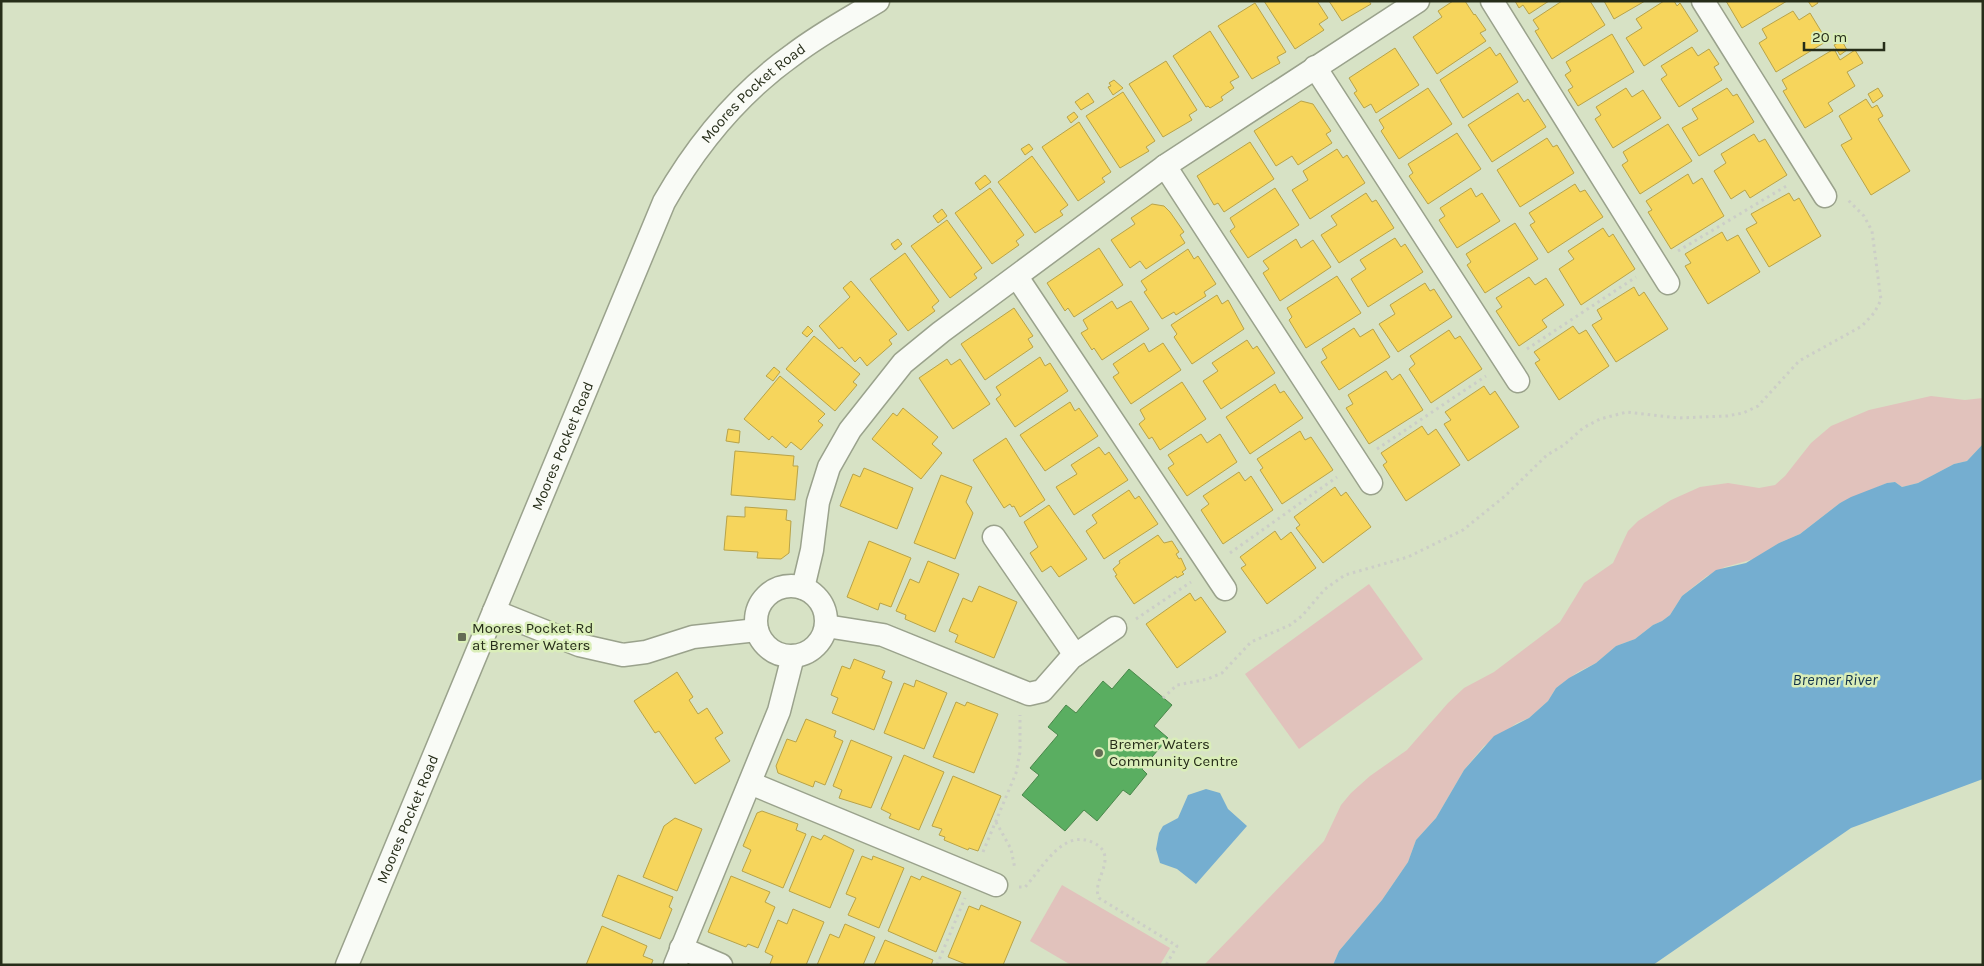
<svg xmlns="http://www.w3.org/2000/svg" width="1984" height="966" font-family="Karla,sans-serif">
	<rect width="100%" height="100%" fill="#d7e2c5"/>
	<!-- green -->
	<g fill="#e1c2bc">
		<polygon points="1931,396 1965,400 1983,398 1983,444 1967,461 1954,464 1918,483 1902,487 1895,482 1887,483 1840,503 1800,534 1779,543 1754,559 1725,567 1707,576 1682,596 1670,615 1662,621 1653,625 1635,639 1616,646 1596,663 1578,672 1556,688 1548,701 1529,718 1517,723 1484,746 1464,770 1436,818 1416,840 1408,862 1382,900 1339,951 1333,965 1204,965 1324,841 1341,805 1351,793 1370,776 1407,750 1448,703 1464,688 1494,672 1560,622 1584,583 1613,563 1628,531 1638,521 1671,500 1700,487 1728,483 1759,488 1775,485 1785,476 1811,443 1831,426 1869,410"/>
		<polygon points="1369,584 1423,659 1299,749 1245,674"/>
		<polygon points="1062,885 1170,948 1160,965 1071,965 1030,941"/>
	</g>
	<!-- water -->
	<g fill="#75aed0">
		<polygon points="1983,444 1983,779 1851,828 1653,965 1333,965 1339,951 1382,900 1408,862 1416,840 1436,818 1464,770 1494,736 1529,718 1548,701 1556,688 1569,678 1596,663 1616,646 1635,639 1653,625 1662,621 1670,615 1682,596 1716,570 1746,563 1779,543 1800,534 1840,503 1851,497 1887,483 1895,482 1902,487 1918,483 1954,464 1967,461"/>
		<polygon points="1206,789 1220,793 1228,809 1247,826 1196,884 1177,869 1160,863 1156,849 1159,833 1163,826 1178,818 1188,795"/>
	</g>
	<!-- homes -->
	<g fill="#f6d55c" stroke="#b8a348">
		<polygon points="1264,1 1317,1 1328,18 1319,24 1324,30 1295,49"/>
		<polygon points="1329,1 1369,1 1371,4 1342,21"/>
		<polygon points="1453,1 1465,1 1474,15 1475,14 1486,30 1480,33 1486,41 1437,74 1413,37 1442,17 1438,11"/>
		<polygon points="1515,1 1549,1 1529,14 1523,5 1519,8"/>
		<polygon points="1562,1 1590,1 1605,25 1552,59 1535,31 1539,29 1533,20"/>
		<polygon points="1604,1 1645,1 1614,19"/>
		<polygon points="1664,1 1674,1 1677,6 1680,3 1698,31 1644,66 1626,38 1642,28 1636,19"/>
		<polygon points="1726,1 1787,1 1742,28"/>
		<polygon points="1808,1 1817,1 1818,3 1812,7"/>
		<polygon points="1255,3 1286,52 1277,57 1280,63 1252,79 1218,26"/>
		<polygon points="1793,11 1799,20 1810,13 1827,41 1776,72 1759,43 1767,38 1762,29"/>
		<polygon points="1210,31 1239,77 1230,82 1234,88 1221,97 1223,100 1210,108 1208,106 1206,107 1173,56"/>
		<polygon points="1612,34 1634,72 1578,106 1568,90 1573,87 1565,75 1571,71 1566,62"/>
		<polygon points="1842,41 1847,50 1840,55 1834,45"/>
		<polygon points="1490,47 1496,56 1500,53 1518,82 1463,118 1440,80"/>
		<polygon points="1692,47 1698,56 1709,49 1719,64 1714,67 1722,80 1679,107 1661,79 1667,75 1661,66"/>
		<polygon points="1395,48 1419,85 1376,113 1371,104 1364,108 1354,93 1357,91 1349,78"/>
		<polygon points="1834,49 1840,60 1855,50 1863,63 1847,72 1855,86 1828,103 1833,111 1805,128 1783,91 1787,89 1782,80"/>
		<polygon points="1166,61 1197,110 1189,115 1192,120 1163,137 1129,84"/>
		<polygon points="1114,80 1123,88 1113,95 1108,87 1111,86 1109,83"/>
		<polygon points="1428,88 1452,124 1399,159 1381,131 1384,128 1379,120"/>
		<polygon points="1626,88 1632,97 1643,90 1661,118 1613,148 1595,119 1601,115 1596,107"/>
		<polygon points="1727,88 1733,96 1737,94 1754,122 1699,156 1682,128 1698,119 1692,109"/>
		<polygon points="1878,88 1883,96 1873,103 1868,94"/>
		<polygon points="1123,92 1155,141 1146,147 1149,151 1120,168 1086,116"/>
		<polygon points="1088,93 1094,102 1081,110 1075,102"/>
		<polygon points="1518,93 1524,102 1528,99 1546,127 1492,162 1468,125"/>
		<polygon points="1866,99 1872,108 1877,105 1883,116 1878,119 1910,171 1871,195 1841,145 1852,139 1839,116"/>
		<polygon points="1301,101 1313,104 1331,131 1326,134 1332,143 1298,165 1292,156 1276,166 1254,131"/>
		<polygon points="1074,112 1078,117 1071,123 1067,117"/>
		<polygon points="1079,122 1111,172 1102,178 1105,182 1078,201 1042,147"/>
		<polygon points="1668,124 1692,161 1640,194 1622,165 1628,161 1623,152"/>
		<polygon points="1457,133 1481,169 1428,204 1409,176 1413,173 1408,164"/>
		<polygon points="1754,134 1759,142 1765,139 1787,175 1750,198 1745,190 1731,199 1714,171 1726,163 1721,154"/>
		<polygon points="1547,138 1553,147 1557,145 1574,173 1520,207 1497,170"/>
		<polygon points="1250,142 1274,179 1224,212 1218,203 1214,205 1197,176"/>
		<polygon points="1029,144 1033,149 1025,155 1021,149"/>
		<polygon points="1337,149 1343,158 1347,155 1365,183 1310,219 1292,190 1308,180 1303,171"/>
		<polygon points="1032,156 1068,205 1060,211 1063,215 1035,233 998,182"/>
		<polygon points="1688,174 1693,184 1702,178 1724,216 1671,249 1648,212 1652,210 1646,201"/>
		<polygon points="985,175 991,182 980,190 975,183"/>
		<polygon points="1575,184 1580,192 1585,190 1603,217 1548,253 1530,225 1535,222 1529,213"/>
		<polygon points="990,188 1024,235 1016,241 1019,245 992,264 955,213"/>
		<polygon points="1275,188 1299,225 1248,258 1230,231 1235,227 1230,218"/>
		<polygon points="1471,188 1476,197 1482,193 1500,221 1457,248 1439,220 1445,216 1440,208"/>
		<polygon points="1366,193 1372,202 1376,200 1394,228 1339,263 1321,235 1337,225 1331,216"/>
		<polygon points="1789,193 1794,201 1799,198 1821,236 1769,267 1746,229 1757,223 1751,214"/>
		<polygon points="1152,204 1164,206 1170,212 1184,232 1180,235 1185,243 1146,269 1140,261 1130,268 1111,240 1135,224 1131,218"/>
		<polygon points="942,209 947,216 938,223 933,216"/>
		<polygon points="947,220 982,268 974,274 977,278 950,298 911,246"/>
		<polygon points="1515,223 1538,259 1485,293 1467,265 1471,262 1466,254"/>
		<polygon points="1603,228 1609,237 1613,234 1635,269 1581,305 1559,269 1574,259 1568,251"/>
		<polygon points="1722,232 1727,241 1738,235 1760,272 1708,304 1685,266 1691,263 1685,254"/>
		<polygon points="1395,238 1401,247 1405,244 1423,272 1368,307 1351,279 1366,269 1360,260"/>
		<polygon points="898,239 902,244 895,250 891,244"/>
		<polygon points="1296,239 1301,248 1313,240 1331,267 1280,301 1263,273 1269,269 1263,261"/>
		<polygon points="1099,248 1123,285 1074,317 1068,308 1065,311 1047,283"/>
		<polygon points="1188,249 1194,259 1198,256 1216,284 1204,292 1206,296 1176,315 1174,312 1162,319 1144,292 1147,290 1141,281"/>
		<polygon points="905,253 939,301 932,307 935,311 908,331 870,279"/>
		<polygon points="1337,276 1361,313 1306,348 1289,320 1292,317 1287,308"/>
		<polygon points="1529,277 1535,285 1546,278 1564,305 1542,320 1547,327 1519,346 1496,311 1502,307 1496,298"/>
		<polygon points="851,281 897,334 889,340 892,344 867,366 860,357 855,362 842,347 839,349 819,326 850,297 843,288"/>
		<polygon points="1425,283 1430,291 1434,289 1452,317 1398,352 1379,324 1395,314 1390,305"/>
		<polygon points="1634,287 1639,296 1644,292 1668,329 1616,362 1592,325 1602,319 1597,310"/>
		<polygon points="1217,295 1222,304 1228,300 1244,329 1192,364 1174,337 1177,334 1171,325"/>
		<polygon points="1112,301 1117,309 1131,301 1149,329 1102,360 1094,348 1092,350 1081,333 1088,329 1083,320"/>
		<polygon points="1014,308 1033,336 1028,339 1033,347 985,380 961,344"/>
		<polygon points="808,326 813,331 807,337 802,333"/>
		<polygon points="1573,326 1579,334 1586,330 1609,366 1559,400 1535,363 1540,360 1534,352"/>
		<polygon points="1354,328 1360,337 1373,329 1390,357 1339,390 1321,362 1327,358 1322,349"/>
		<polygon points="1449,330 1455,339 1460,336 1482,369 1431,403 1409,369 1415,364 1410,356"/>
		<polygon points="814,336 860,374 853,382 857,385 835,411 786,369"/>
		<polygon points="1247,340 1253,349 1257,346 1275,373 1221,409 1203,381 1218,371 1212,363"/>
		<polygon points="1144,343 1149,352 1163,343 1181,370 1131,404 1113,377 1119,373 1113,364"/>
		<polygon points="1040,357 1045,366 1050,363 1068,391 1015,427 996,399 1001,395 996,387"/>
		<polygon points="947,359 951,365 960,359 990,404 953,429 919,378"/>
		<polygon points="774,367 780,372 773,381 766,376"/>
		<polygon points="1386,371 1392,380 1400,374 1423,410 1369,444 1346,408 1353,404 1348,395"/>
		<polygon points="780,376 825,414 818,421 823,425 801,450 791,442 786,448 772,436 769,440 744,419"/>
		<polygon points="1182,382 1206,419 1160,450 1152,437 1149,439 1139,424 1145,419 1140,410"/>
		<polygon points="1275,384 1280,393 1284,391 1303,418 1250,454 1226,417"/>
		<polygon points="1484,386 1490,395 1495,391 1519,427 1468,461 1444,424 1451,420 1445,412"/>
		<polygon points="1070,402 1075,411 1079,408 1098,436 1045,471 1020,435"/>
		<polygon points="903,408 938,437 932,444 942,453 921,479 872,439 893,413 897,416"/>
		<polygon points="1422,426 1428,435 1436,429 1460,465 1406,501 1383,465 1387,462 1381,453"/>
		<polygon points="728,429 740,431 739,443 726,441"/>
		<polygon points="1300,431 1305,440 1311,437 1333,470 1282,504 1260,470 1263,468 1257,459"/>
		<polygon points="1201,434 1207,443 1220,434 1237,462 1187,496 1168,468 1174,464 1168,455"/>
		<polygon points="1006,438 1045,500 1020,517 1014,506 1012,507 1010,504 1004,508 973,460"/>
		<polygon points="1099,447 1105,455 1109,452 1128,480 1074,515 1056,487 1077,474 1071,465"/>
		<polygon points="735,451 794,456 793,466 798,466 795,500 731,495"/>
		<polygon points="864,468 913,488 897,529 840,506 853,474 860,477"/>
		<polygon points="1239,472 1245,481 1251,476 1273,510 1223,544 1201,510 1209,504 1203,496"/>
		<polygon points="941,475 972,487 966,502 973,513 955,559 914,543"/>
		<polygon points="1335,487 1341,496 1346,492 1371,527 1323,563 1296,528 1300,525 1294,517"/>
		<polygon points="1129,490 1135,499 1139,496 1158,524 1104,559 1086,531 1097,523 1092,515"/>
		<polygon points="1049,505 1087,559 1059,577 1051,566 1042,572 1030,553 1038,547 1024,522"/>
		<polygon points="745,507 787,510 786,520 791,521 789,553 781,559 757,558 758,552 724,550 727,516 745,517"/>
		<polygon points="1275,531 1281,540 1291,532 1316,568 1267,604 1241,568 1246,565 1240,557"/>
		<polygon points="1158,535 1164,543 1172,541 1179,552 1176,554 1179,559 1181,558 1186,569 1182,572 1184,574 1177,578 1176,576 1134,604 1115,576 1117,575 1113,569 1120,563 1119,561"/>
		<polygon points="869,541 911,558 891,607 880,603 878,610 847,597"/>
		<polygon points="928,561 959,574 935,632 905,619 906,615 896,611 910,579 919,583"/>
		<polygon points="979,586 1017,602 994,658 955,642 958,635 949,631 963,598 972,602"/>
		<polygon points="1190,593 1195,601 1201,597 1226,632 1177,668 1146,624"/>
		<polygon points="854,659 885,671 882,678 892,682 874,730 832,713 838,698 831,695 842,666 850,669"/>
		<polygon points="677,672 693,697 689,700 698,714 707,708 723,733 715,738 730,761 695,784 659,731 655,733 634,701"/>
		<polygon points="916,680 947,693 924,749 884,733 904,683 914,687"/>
		<polygon points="956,702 965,706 967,702 998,714 974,773 933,757"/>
		<polygon points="806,719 836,731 834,737 843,741 825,785 815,781 813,787 778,773 776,766 787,739 796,742"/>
		<polygon points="851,740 892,757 871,808 839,798 842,790 833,786"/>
		<polygon points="904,755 944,772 919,830 889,818 891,814 881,809"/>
		<polygon points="953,776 1001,796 978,851 969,848 968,850 944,840 945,837 939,835 942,829 932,826"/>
		<polygon points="762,811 798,824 796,830 806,834 783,888 742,871 751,850 743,846 757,813"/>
		<polygon points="675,818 702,829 677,891 643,877 664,826"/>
		<polygon points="824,835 854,850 830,908 789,891 812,836 821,840"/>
		<polygon points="862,856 872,860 873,856 904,868 879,928 848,915 856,898 846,894"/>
		<polygon points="618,875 673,897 669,907 672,909 660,939 602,916"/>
		<polygon points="731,876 770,892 765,902 775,907 758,948 748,944 746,947 708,932"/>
		<polygon points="911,876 920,880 922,876 961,892 936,952 888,931"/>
		<polygon points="981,905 1021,922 1003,965 968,965 948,957 969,906 979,910"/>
		<polygon points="793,909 824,922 806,965 773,965 770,964 773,956 765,952 778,920 787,924"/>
		<polygon points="845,924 875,937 863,965 817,965 830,934 839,938"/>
		<polygon points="602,926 647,946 643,956 653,960 651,965 586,965"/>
		<polygon points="885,940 933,960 931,965 874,965"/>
	</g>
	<!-- public -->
	<polygon fill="#5aae61" stroke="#4a874b" points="1129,669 1172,705 1154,726 1168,738 1142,769 1147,774 1130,795 1123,790 1097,821 1084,810 1065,831 1022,795 1039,775 1030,768 1058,735 1048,727 1066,705 1076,713 1103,681 1112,689"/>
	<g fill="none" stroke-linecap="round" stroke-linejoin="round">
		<!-- minor casing -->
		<g stroke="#9aa28c" stroke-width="25">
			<g id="minor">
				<polyline points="1492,1 1668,283"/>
				<polyline points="1703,1 1825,196"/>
				<polyline points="1315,67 1518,381"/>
				<polyline points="1165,166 1371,483"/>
				<polyline points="1017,277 1225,589"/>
				<polyline points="994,537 1075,655"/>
				<circle cx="791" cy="621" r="35"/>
				<polyline points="803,588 812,550 818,502 829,467 850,430 903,363 941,332 1165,166 1418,1"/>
				<polyline points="494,611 579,645 623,655 646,652 693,637 757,630"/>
				<polyline points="826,626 883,635 1029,694 1042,691 1071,658 1115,628"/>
				<polyline points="750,783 996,885"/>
				<polyline points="681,948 721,965"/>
				<path id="s1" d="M347,965l317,-763c33,-58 75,-109 130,-148 26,-20 56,-36 84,-53"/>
				<polyline points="675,965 779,711 793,656"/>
			</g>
		</g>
		<!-- path -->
		<g stroke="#cccec7" stroke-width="3" stroke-dasharray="2.5 4" stroke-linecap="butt">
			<polyline points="1678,251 1788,185"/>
			<polyline points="1527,349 1636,277"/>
			<polyline points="1377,449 1486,376"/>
			<polyline points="1230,553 1337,477"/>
			<polyline points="1136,619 1191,582"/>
			<polyline points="1163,698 1177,685 1208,679 1222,673 1251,642 1290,625 1302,616 1325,589 1345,575 1408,557 1463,530 1505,496 1547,455 1564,445 1583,428 1600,419 1627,412 1678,418 1727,416 1743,413 1758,406 1799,361 1862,326 1874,313 1881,300 1872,231 1864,216 1848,200"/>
			<polyline points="996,822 1011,849 1015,869"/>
			<polyline points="983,852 1016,773 1020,752 1020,715"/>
			<path d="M1019,887h6c17,-18 38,-60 69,-44 6,3 10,7 11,14 1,14 -12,28 -6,41l78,48 -11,19"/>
			<polyline points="937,965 965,898"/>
		</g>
		<!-- minor -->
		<use href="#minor" stroke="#f9fbf6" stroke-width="22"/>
	</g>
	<!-- markers -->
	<g fill="#646c55" stroke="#daeeb9" stroke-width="2">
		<rect x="457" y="632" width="10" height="10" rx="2.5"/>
		<circle cx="1099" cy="753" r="5"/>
	</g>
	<g text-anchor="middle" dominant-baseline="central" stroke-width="5" stroke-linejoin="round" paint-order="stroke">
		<!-- street labels -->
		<g font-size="15" fill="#262d19" stroke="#daeeb9">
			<text stroke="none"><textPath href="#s1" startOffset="968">Moores Pocket Road</textPath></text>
			<text stroke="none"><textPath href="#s1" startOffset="562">Moores Pocket Road</textPath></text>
			<text stroke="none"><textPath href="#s1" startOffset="158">Moores Pocket Road</textPath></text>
		</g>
		<!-- poi labels -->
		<g font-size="15" fill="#262d19" stroke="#daeeb9" text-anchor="start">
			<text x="472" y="628">Moores Pocket Rd<tspan x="472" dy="17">at Bremer Waters</tspan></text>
			<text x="1109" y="744">Bremer Waters<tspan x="1109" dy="17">Community Centre</tspan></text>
		</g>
		<!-- water labels -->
		<g font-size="16" font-style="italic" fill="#12334c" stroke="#daeeb9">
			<text x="1835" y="679">Bremer River</text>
		</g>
	</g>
	<!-- border -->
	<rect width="1984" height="966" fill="none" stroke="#262d19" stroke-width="5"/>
	<!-- scale -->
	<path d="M1804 42v8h80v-8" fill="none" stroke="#262d19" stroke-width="2.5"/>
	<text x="1812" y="42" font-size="15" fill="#262d19" stroke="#daeeb9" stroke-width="4" paint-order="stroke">20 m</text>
</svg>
